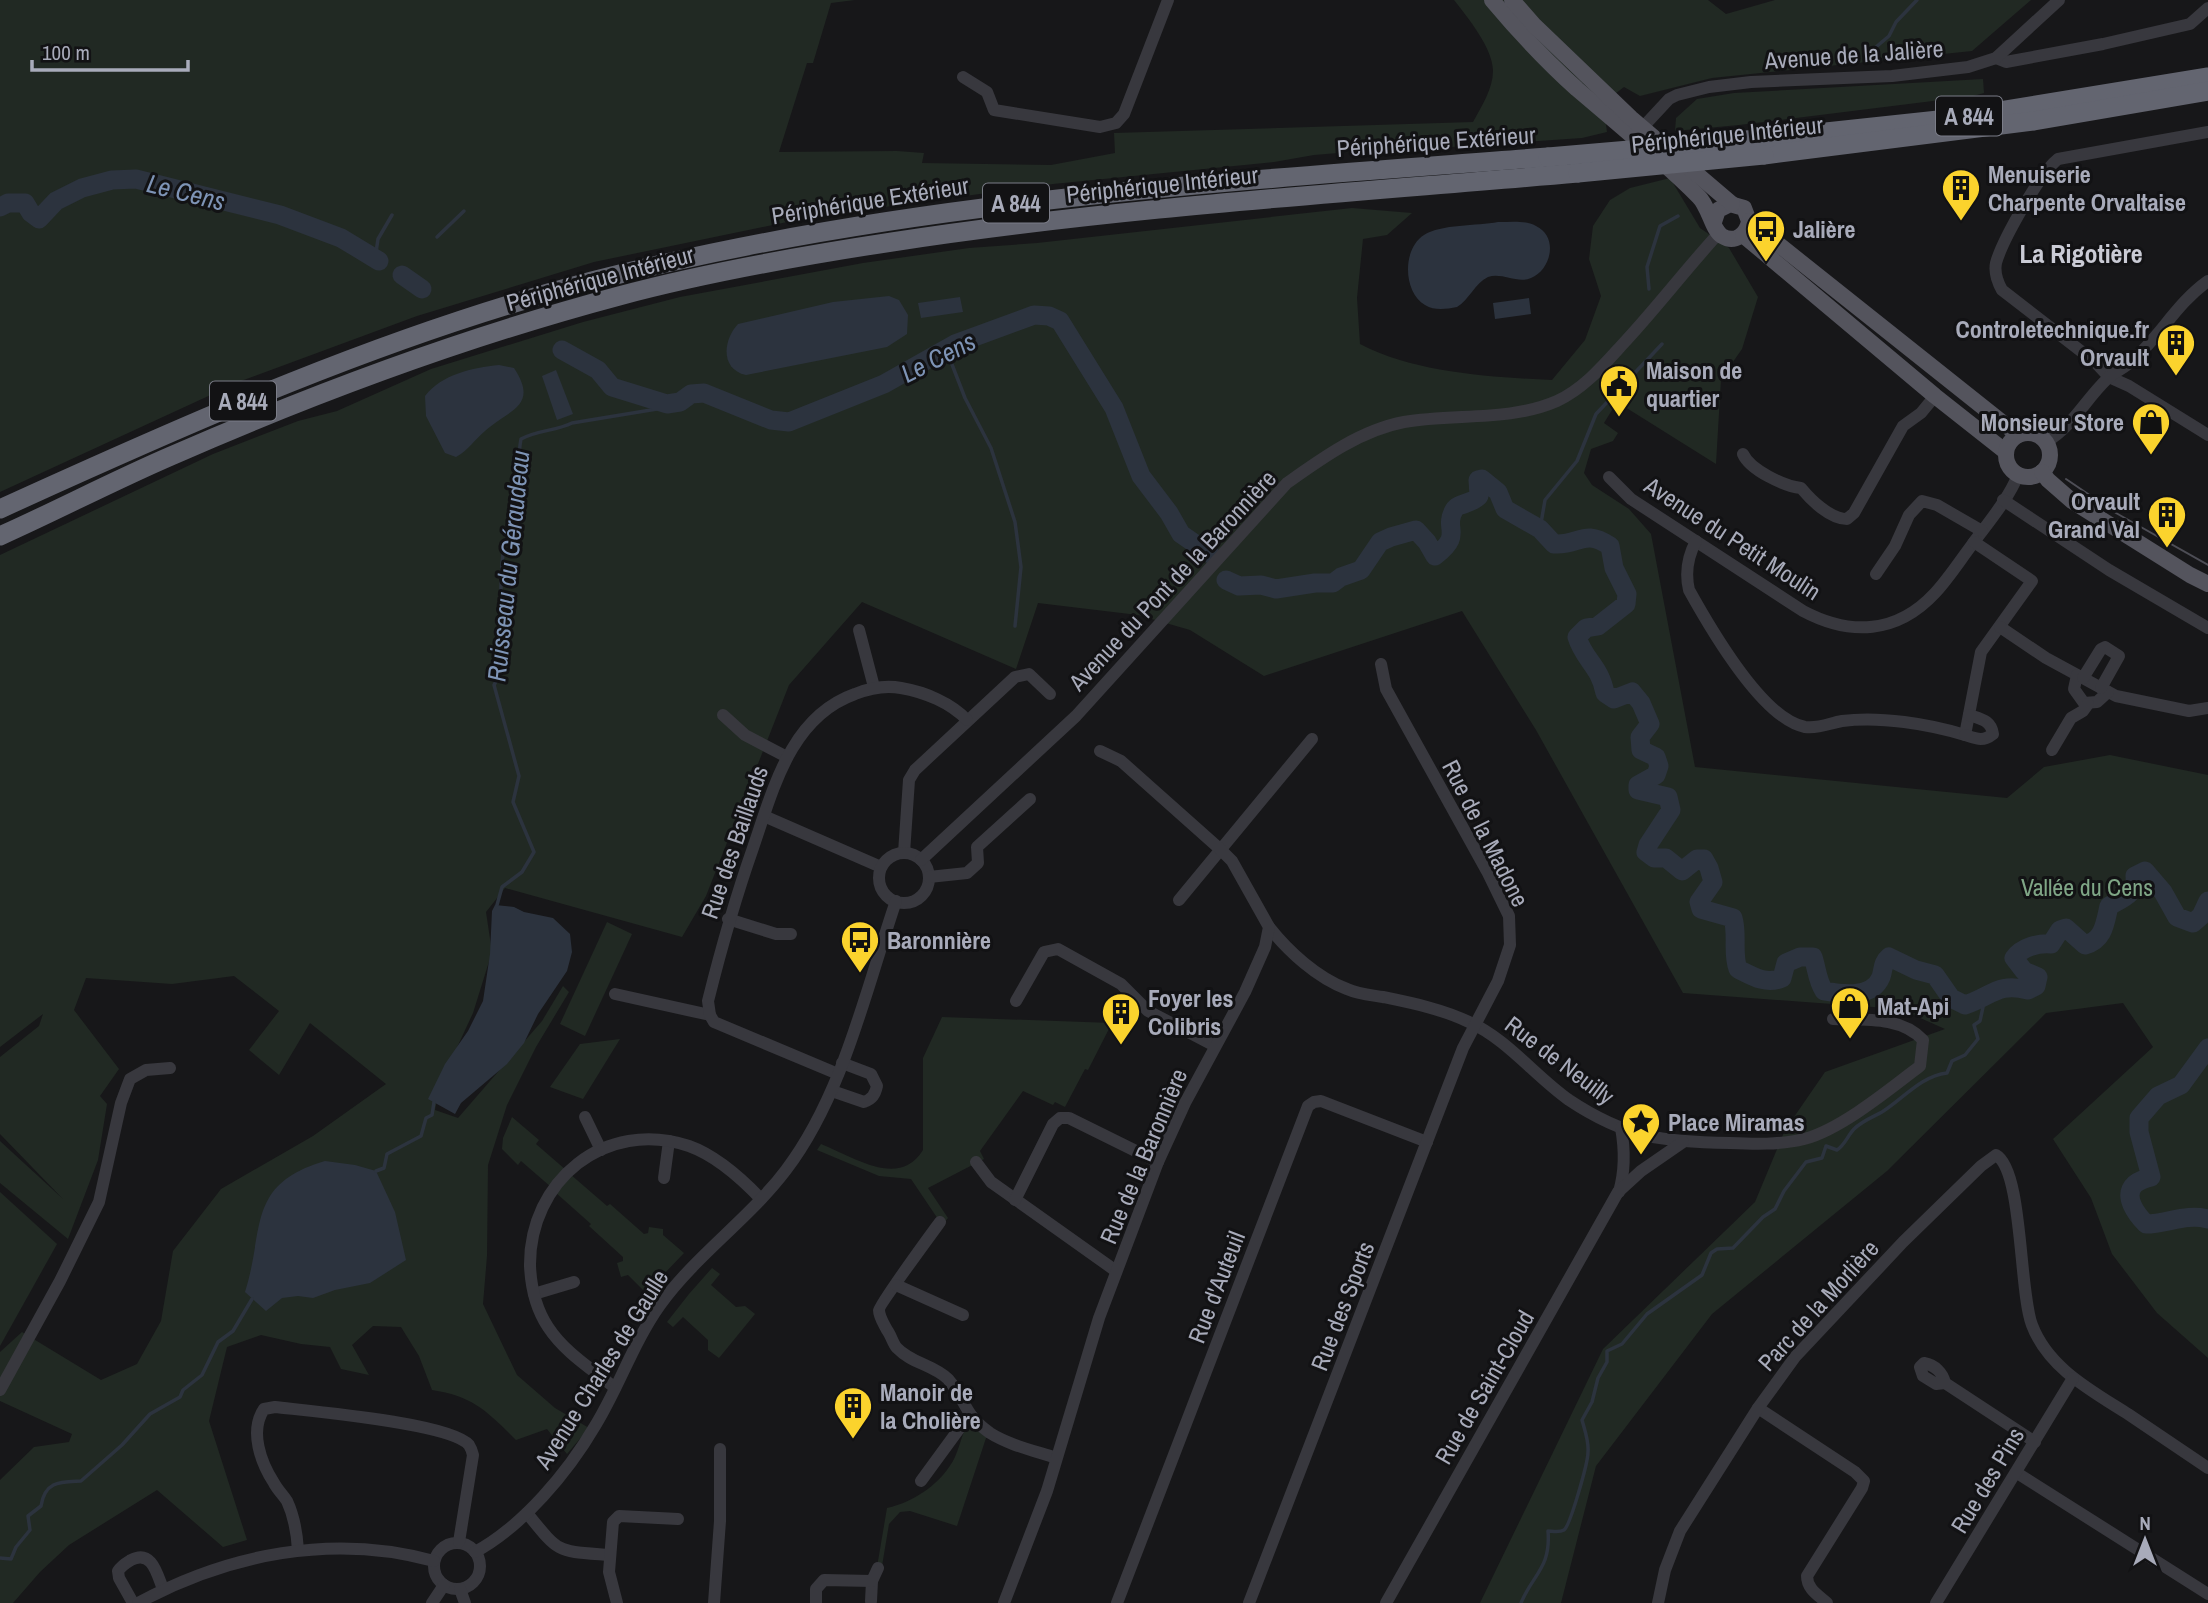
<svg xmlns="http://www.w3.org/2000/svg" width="2208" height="1603" font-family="'Archivo Narrow',sans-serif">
	<rect width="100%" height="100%" fill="#171719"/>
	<!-- green -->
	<g fill="#212923">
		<path d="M0,0h855l-24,3 -18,60h-6l-28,89 118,-1 27,2 -2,10 129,2 64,-12 -1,-20 359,-11c8,-15 20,-33 20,-51 0,-23 -25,-53 -39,-71h254l18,14 49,-14h256l-59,51 -260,27 -72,18 -16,-9 -21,16 4,29 -25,6 -188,13 -8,-2 -72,6 -40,7 -221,22 -242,33 -217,45 -177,54 -176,65 -241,111z"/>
		<polygon points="1983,79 1984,93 1973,96 1739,125 1675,131 1676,118 1697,99 1734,93"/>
		<path d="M1670,178l30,50 29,20 29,49 -16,52 -21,30 -5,85 -99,-62 -13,21 14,10 -5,8 -22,8 -7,24 8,12 37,24 22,25 44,233 312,31 37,-31 66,-12 98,20v583l-51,-45 -45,-59 -21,-56 -38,-59 100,-92 -30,-44 -77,10 -159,158 -175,143 -116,152 -35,137h-81l123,-254 152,-147 30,-72 40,-58 120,-43 -45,-20 -217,-16 -147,-263 -74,-119 -198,65 -74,-46 -52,-15 -100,-12 -22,66 -154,-67 -73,83 -83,211 -24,41 -177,-49 -19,24 6,40 -19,61 -33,71 -5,26 23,8 84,-97 21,-35 6,6 -33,55 -29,58 -19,60 -1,91 -4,48 34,71 38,33 34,20 -22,26 -20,-25 -31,11c-28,-28 -43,-44 -84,-50l-13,-34 -18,-29 -28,-1 -21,19 17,30 -28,-6 -11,-22 -29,-3 -40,-9 -34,12 -18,74 38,119 -24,7 -66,-57 -88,55 -29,27 -27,31h-13v-123l34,-33 35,-5 3,-8 -72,-33v-49l22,-20 79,48 36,-16 24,-43 12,-70 48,-62 92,-53 73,-52 -76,-61 -31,52 -30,-25 30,-39 -45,-35 -62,8 -86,-6 -12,32 45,59 -19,27 7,8 -9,56 -30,79 -68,-56v-42l63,58 -63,-65v-77l39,-31 4,-12 -43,33v-492l213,-101 85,-33 39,-10 94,-42 152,-47 97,-25 183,-34 106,-15 68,-5 315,-35 60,5 -25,22 -24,4 -6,59 3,46c55,29 131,33 192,36l33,-40 16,-44 -12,-37 4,-33 17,-26 20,-12z"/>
		<polygon points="607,922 632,934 585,1036 560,1024"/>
		<path d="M942,1017l170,6 -24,47 -3,-1 -20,38 -10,-5 -2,3 -30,-14 -43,60 4,8 -56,29 20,30 -6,7 -31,-46 -32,-3 -62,-26 4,-6c33,13 78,45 102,6v-92z"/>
		<polygon points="620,1039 583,1099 550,1087 580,1044"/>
		<polygon points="512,1117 539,1140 536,1144 566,1170 551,1187 521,1161 518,1165 502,1149 503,1138"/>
		<polygon points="570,1174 607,1206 610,1204 644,1234 648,1233 649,1227 663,1229 663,1235 684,1253 662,1276 649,1296 628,1275 621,1277 617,1263 623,1261 623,1257 589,1226 591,1224 555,1192"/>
		<polygon points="0,1192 57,1244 0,1346"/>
		<polygon points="712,1268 720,1274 711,1285 736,1307 745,1306 755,1314 719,1358 708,1350 708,1340 683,1317 673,1327 667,1322 689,1294"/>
		<path d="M971,1416l16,19 -30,91 -47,-15 -10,1 -11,12 -8,48 -4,-5 10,-59c28,-6 56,-26 68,-51 6,-14 8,-27 16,-41z"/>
	</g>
	<!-- water -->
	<g fill="#2c333e">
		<path d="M1498,222c13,0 27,-2 38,4 23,11 15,44 -5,52 -14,6 -29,-6 -43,-1 -13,6 -19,23 -31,30 -11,2 -22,4 -32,-2 -22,-13 -23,-56 -1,-70 17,-11 53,-9 74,-13z"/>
		<path d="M889,296l10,4 9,15 -1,19 -20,13 -141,28c-26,-6 -23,-35 -8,-51l95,-22z"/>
		<polygon points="960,297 963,312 921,318 918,303"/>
		<polygon points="1529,298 1531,314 1495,319 1493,303"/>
		<path d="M499,365l15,3c25,38 -4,41 -29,63 -11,9 -16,19 -29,26l-11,-4 -19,-37 -1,-20c17,-22 47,-28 74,-31z"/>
		<polygon points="556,370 573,414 557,420 542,376"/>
		<polygon points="495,905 514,907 524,912 553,918 570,934 572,952 567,971 538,1014 524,1043 507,1064 461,1103 455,1114 428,1099 445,1064 468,1031 483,1001 490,954 492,911"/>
		<path d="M325,1161l30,4 21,6 19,41 11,48 -36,23 -35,7 -22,8 -15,-2 -16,2 -16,13 -21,-19c20,-63 1,-108 80,-131z"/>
	</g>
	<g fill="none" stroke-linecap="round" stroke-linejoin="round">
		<!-- stream -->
		<g stroke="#2c333e" stroke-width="3.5">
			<polyline points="1874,55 1876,47 1889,36 1896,22 1917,0"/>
			<polyline points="437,237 464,211"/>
			<polyline points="375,259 378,239 392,215"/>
			<polyline points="1649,289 1647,267 1660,226 1678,216"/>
			<polyline points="946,349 965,398 991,448 1015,522 1021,567 1015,626"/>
			<polyline points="1540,529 1545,500 1577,461 1596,414 1662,344"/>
			<path d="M497,905l5,-18 20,-15 12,-20 -21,-50 6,-26 -25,-91c7,-11 8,-25 4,-37l7,-16c-7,-10 -4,-80 1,-92 4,-7 8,-12 8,-20 -1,-14 4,-24 4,-37 1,-16 0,-29 3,-44 16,-9 35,-8 51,-16l85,-14 10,-5"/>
			<polyline points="376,1171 384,1168 387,1154 421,1136 426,1118 432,1115 434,1102"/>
			<path d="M0,1558l11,1 5,-12 14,-17 -2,-14 13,-10c4,-26 21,-24 40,-25l41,-36 28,-31 30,-17 3,-7 19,-15 16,-33 15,-11 19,-32"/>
			<path d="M1521,1603c12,-29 30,-35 27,-72 4,0 11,2 16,-1 6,-4 24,-67 24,-78 1,-11 -3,-21 -6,-32l10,-18 6,-24 9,-16v-11l15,-7 25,-30 55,-39 9,-22 6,-4 16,-1 30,-31 12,-8 9,-18 22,-29 16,-4 4,-12 11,4c8,-5 11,-15 17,-21 8,-8 19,-12 28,-17 21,-13 39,-36 65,-39l5,-12 13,-6 13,-16 -4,-14 6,-4 5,-23"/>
		</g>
		<!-- river -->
		<g stroke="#2c333e" stroke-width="19">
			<polyline points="0,207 8,203 25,203 31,213 39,219 56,201 82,188 112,180 136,179 280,215 341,238 379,261"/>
			<polyline points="402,275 422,289"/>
			<polyline points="562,350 598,370 612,387 667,404 680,402 691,394 704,393 771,420 789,422 884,384 955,344 1034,315 1049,316 1060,321 1114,408 1141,476 1169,513 1181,534 1210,554"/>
			<path d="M1226,580l13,6 22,-1 15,4 39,-6h18l8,-6 20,-7 19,-28 11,-5 25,-7 11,12 8,14c29,-22 8,-26 19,-46 4,-7 18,-6 25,-14l-1,-16 4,-1 16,13 7,17 35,20 14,15c26,2 29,-16 56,2l4,22 13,26 -1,10 -28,22 -12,2 -9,9c7,23 23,29 28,56l9,6 18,-7 9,11 9,21 -10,13 1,13 15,7 3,9 -3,9 -18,10v5l30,7 3,13 -23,35 -2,7 8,6h12l16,13 15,-12h7l5,9 4,14 -14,20 2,7 32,9c5,17 -1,35 5,51 14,7 28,16 44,9l4,-15 14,-6h13c4,12 4,23 11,34 18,3 48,8 57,-14 3,-9 1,-14 8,-20l27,13 19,5 16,23 14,7c27,-9 33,-23 63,-15l8,-4 2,-9 -14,-6 -10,-13c8,-11 24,-15 37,-14l9,-14 6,-2 19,17c19,-5 20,-22 24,-39 14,-8 28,-12 26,-30l10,-5 18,21 14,25 16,6 8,-7 7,-15"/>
			<path d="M2208,1048l-27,37 -23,11 -19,22v14l12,45c-4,1 -12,4 -16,7 -13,12 2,31 11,40 21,0 40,-11 62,-5"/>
		</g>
		<!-- minor -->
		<g stroke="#38383e" stroke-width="12">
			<polyline points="1996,58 2006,62 2103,44 2190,24 2208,8"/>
			<polyline points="963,77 987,92 994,110 1100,127 1116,123 1124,114 1168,0"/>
			<polyline points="1643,127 1669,99 1677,95 1709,87 1751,82 1892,76 1968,67 1996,58 2059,0"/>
			<path d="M2208,132l-150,27c-18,14 -56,82 -62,104 -2,10 1,18 6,27l93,72 14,15 20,9 79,49"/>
			<path d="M2046,442c26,-15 40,-43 61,-63 7,-7 18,-11 26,-19 28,-25 44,-57 75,-79"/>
			<path d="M1743,454c7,16 41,32 58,34 10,12 29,31 46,31l7,-6 49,-87 18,-13 14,-17"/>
			<path d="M1609,477l22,22 172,112c47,25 94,23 132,-18 13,-14 24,-31 36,-47 16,-22 37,-46 47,-71"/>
			<polyline points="2003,500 2109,570 2208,628"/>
			<path d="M1696,541c-8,15 -11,32 -7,49 20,36 73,129 116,137 14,2 25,-4 37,-6 38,-5 87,3 123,14l16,-83 51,-71 -58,-39"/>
			<polyline points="1876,574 1895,546 1909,515 1922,501 1937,505 1982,531"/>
			<polyline points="2000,627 2046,658 2116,696 2189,711 2208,708"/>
			<polyline points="859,630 874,687"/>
			<polyline points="2077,675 2074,689 2084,703 2097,702 2108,692"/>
			<polyline points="2083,678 2101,649 2105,647 2119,656 2101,688"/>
			<polyline points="723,715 745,735 787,757"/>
			<path d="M1965,735c12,4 18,7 28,-1 -2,-14 -12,-15 -24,-19"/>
			<polyline points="2052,750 2071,718 2083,711 2088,704"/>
			<polyline points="764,816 881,867"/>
			<polyline points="904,853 909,780 915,770 1015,677 1029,674 1050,694"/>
			<circle cx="904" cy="878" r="25"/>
			<path d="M921,860l155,-144 211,-233c35,-25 74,-53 117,-61 50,-9 105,0 153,-21 26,-12 45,-34 64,-55 34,-36 64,-76 98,-113"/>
			<polyline points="929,877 967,873 978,863 977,847 1030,799"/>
			<polyline points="1179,900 1312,739"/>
			<polyline points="728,919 776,934 791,934"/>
			<path d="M1269,927c19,24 48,51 78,62 11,5 24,6 36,8 29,6 59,12 86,25 38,17 66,54 100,78 57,38 94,42 161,43 23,1 51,2 74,-4 36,-9 86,-50 116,-73l3,-26c-22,-24 -59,-20 -90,-21"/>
			<polyline points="615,994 710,1015"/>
			<polyline points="1016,1001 1044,952 1058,949 1121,984 1148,1011 1215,1046"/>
			<path d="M838,1074l-124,-52 -4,-7 -2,-14c13,-52 27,-102 45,-153 20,-58 37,-131 102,-154 15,-6 30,-9 46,-6 24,4 50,15 66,32"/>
			<path d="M832,1091l32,11c8,-3 11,-7 13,-16l-6,-12 -29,-11"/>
			<polyline points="585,1117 601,1150"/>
			<polyline points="976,1162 991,1182 1116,1271"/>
			<polyline points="664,1178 669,1141"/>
			<path d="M1619,1192c6,-21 6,-42 2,-64"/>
			<polyline points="1015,1200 1053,1124 1060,1118 1069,1118 1158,1162"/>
			<path d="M940,1222c-8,11 -61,83 -61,88 0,7 5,14 8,20 4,5 6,14 10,18 14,15 37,17 51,31 18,21 16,36 42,54 19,12 45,18 66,25"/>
			<polyline points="896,1285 963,1315"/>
			<polyline points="534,1294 574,1282"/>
			<path d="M1945,1383c-2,-10 -10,-18 -21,-20l-4,4 3,9 13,8 9,-1 90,59"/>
			<path d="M615,1388c-23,-19 -50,-35 -67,-61 -12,-18 -17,-40 -18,-61 -1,-85 75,-148 159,-120 28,10 52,32 72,53"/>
			<polyline points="0,1390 60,1281 99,1202 121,1103 130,1079 146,1070 170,1068"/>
			<path d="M1758,1408l97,64 9,9 -2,7 -55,88c0,13 11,19 20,27"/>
			<polyline points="2017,1473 2208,1594"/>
			<polyline points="921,1481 959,1429 971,1416"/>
			<path d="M527,1513c33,41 29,38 82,42"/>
			<circle cx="457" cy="1566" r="23"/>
			<path d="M298,1550c-1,-16 -4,-34 -11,-49 -4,-6 -10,-12 -13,-18 -13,-20 -25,-52 -10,-74l11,-2c34,4 175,16 194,38 2,3 3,6 4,10l-14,87"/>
			<path d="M475,1552c48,-26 93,-80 120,-126 24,-39 38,-83 65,-121 36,-50 89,-86 126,-135 57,-75 80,-181 110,-269"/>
			<polyline points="460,1589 465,1603"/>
			<polyline points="871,1601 872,1581"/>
			<path d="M133,1603l-14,-25 -1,-7c4,-6 8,-8 13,-11 21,-11 26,14 32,29"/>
			<path d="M138,1603c90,-49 195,-70 296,-42"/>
			<polyline points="432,1603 444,1585"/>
			<polyline points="617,1603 609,1572 613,1522 619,1516 678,1519"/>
			<polyline points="714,1603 720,1521 720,1449"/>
			<polyline points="816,1603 816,1589 824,1580 872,1581 878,1568"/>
			<polyline points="1004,1603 1047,1491 1099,1318 1158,1162 1185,1103 1245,992 1265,947 1269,927 1232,861 1221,850 1121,761 1100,751"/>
			<polyline points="1117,1603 1308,1106 1314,1102 1321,1101 1427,1142"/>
			<polyline points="1249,1603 1463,1048 1498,981 1510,945 1509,916 1488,873 1386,689 1381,664"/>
			<polyline points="1386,1603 1618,1192 1641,1171 1683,1142"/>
			<path d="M1658,1603l7,-33 15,-39 78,-123 37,-51 108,-115 78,-76 15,-11c27,15 23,137 36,170 16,43 60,66 96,89 27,18 53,36 80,54"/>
			<polyline points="1936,1603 2073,1378"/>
		</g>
		<!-- major -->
		<g stroke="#54545d" stroke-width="16">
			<path d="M1492,0c26,31 55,62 85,89 41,35 83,69 121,107 11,10 14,34 24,40 13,8 25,-2 27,-15l-5,-13 -14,-4 -12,6 -4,12"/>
			<polyline points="1512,0 1534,25 1631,118 1732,204"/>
			<polyline points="1749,221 2018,435"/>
			<polyline points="1743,235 1935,396 2006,452"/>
			<circle cx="2028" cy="455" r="22"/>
			<polyline points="2042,472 2048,480 2072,501 2190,575 2208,584"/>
		</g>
		<!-- highway -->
		<g stroke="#636570" stroke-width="19">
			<polyline points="1769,138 1957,118 2208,77"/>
			<polyline points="1764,155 2034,121 2208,91"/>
			<path d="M0,509c193,-88 386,-174 592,-228 313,-81 635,-99 956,-124"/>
			<path d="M0,536c58,-26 113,-55 171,-80 146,-64 294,-119 448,-160 89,-24 181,-40 273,-54 228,-35 457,-49 686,-69"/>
		</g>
		<!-- tram -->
		<polyline stroke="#4d4d55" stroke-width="2" points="2066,479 2116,513 2208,565"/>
		<!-- highway-bridge -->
		<g stroke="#636570" stroke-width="19">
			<polyline points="1548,157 1769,138"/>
			<polyline points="1578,173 1764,155"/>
		</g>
	</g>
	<!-- icons -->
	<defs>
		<g id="building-pin" transform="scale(2.0125)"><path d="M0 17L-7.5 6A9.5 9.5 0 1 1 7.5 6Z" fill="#fbd32d" stroke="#121214"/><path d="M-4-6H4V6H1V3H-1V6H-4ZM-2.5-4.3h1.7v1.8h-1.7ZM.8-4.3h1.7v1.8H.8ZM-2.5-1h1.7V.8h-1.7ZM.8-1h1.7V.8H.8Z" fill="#111"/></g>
		<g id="bus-pin" transform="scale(2.0125)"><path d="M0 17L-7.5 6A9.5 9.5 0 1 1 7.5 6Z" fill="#fbd32d" stroke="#121214"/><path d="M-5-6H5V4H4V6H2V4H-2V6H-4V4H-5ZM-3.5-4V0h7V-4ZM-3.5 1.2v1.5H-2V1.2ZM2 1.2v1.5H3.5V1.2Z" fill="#111"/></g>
		<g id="civic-pin" transform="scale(2.0125)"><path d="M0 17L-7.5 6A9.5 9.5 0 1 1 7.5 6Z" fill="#fbd32d" stroke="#121214"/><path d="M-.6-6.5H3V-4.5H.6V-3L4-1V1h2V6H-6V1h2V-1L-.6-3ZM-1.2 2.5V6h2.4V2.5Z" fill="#111"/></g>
		<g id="shop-pin" transform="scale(2.0125)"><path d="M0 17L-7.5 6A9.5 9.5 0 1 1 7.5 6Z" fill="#fbd32d" stroke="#121214"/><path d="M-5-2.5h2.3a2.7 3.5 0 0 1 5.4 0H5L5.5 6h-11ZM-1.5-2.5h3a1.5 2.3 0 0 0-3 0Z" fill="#111"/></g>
		<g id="sight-pin" transform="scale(2.0125)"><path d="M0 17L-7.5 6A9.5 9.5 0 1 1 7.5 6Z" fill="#fbd32d" stroke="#121214"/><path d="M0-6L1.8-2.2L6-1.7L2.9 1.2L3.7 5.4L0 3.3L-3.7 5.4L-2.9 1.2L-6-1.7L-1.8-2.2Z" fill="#111"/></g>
	</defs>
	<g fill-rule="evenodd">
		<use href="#building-pin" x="1961" y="188"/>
		<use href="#bus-pin" x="1766" y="229"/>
		<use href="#building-pin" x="2176" y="343"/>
		<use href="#civic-pin" x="1619" y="384"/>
		<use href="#shop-pin" x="2151" y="422"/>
		<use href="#building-pin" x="2167" y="515"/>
		<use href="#bus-pin" x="860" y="940"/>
		<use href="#shop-pin" x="1850" y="1006"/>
		<use href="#building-pin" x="1121" y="1012"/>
		<use href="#sight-pin" x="1641" y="1122"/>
		<use href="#building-pin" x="853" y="1406"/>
	</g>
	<g text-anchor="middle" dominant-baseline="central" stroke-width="6" stroke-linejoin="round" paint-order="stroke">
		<!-- shield labels -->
		<g fill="#121214" stroke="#7b7d88" stroke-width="2">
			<rect x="1936" y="96.5" width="66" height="39" rx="5"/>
			<rect x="983" y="183.5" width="66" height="39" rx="5"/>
			<rect x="210" y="381.5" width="66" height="39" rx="5"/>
		</g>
		<g font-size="23" font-weight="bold" fill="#a8abba">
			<text x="1969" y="116">A 844</text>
			<text x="1016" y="203">A 844</text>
			<text x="243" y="401">A 844</text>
		</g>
		<!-- street labels -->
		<g font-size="24" fill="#a8abba" stroke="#121214">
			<text transform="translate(1854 54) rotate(-4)">Avenue de la Jalière</text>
			<text transform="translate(1727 134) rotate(-6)">Périphérique Intérieur</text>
			<text transform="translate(1436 141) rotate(-4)">Périphérique Extérieur</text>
			<text transform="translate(1162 184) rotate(-6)">Périphérique Intérieur</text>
			<text transform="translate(870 200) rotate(-9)">Périphérique Extérieur</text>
			<text transform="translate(600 278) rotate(-15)">Périphérique Intérieur</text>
			<text transform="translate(1733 538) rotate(33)">Avenue du Petit Moulin</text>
			<text transform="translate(1172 580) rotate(-47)">Avenue du Pont de la Baronnière</text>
			<text transform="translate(1486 833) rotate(63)">Rue de la Madone</text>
			<text transform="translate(734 842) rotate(-71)">Rue des Baillauds</text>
			<text transform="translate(1560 1060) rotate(37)">Rue de Neuilly</text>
			<text transform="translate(1143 1156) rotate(-67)">Rue de la Baronnière</text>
			<text transform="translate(1216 1287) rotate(-69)">Rue d'Auteuil</text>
			<text transform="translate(1818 1305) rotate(-48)">Parc de la Morlière</text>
			<text transform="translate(1342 1306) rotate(-69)">Rue des Sports</text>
			<text transform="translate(601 1369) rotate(-58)">Avenue Charles de Gaulle</text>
			<text transform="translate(1484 1387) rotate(-60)">Rue de Saint-Cloud</text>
			<text transform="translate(1987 1480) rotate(-59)">Rue des Pins</text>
		</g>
		<!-- poi labels -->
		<g font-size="24" font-weight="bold" fill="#a8abba" stroke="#121214" text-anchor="start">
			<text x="1988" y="174">Menuiserie<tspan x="1988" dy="28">Charpente Orvaltaise</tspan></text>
			<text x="1793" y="229">Jalière</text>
			<text x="2149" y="329" text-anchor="end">Controletechnique.fr<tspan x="2149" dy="28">Orvault</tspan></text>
			<text x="1646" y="370">Maison de<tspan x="1646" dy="28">quartier</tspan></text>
			<text x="2124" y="422" text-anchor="end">Monsieur Store</text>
			<text x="2140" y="501" text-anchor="end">Orvault<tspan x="2140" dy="28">Grand Val</tspan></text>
			<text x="887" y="940">Baronnière</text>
			<text x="1148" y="998">Foyer les<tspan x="1148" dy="28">Colibris</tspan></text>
			<text x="1877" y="1006">Mat-Api</text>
			<text x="1668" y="1122">Place Miramas</text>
			<text x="880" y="1392">Manoir de<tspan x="880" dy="28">la Cholière</tspan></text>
		</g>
		<!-- park labels -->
		<g font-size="24" fill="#7fa686" stroke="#121214">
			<text x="2087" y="887">Vallée du Cens</text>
		</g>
		<!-- water labels -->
		<g font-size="26" font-style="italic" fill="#7e94b6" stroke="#121214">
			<text transform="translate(186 192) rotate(14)">Le Cens</text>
			<text transform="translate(938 357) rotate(-27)">Le Cens</text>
			<text transform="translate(508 566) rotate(-84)">Ruisseau du Géraudeau</text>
		</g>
		<!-- neighbourhood labels -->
		<g font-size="26" font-weight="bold" fill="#cacbd5" stroke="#121214">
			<text x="2081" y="253">La Rigotière</text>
		</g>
	</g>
	<!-- north arrow -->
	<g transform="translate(2145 1540)" stroke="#121214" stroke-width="5" paint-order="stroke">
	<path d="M0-5L12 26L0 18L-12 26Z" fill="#a8abba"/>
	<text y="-10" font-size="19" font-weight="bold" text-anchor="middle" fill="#a8abba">N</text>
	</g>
	<!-- scale -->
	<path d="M32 60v10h156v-10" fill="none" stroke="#a8abba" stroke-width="3.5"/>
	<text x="42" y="60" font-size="21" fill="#a8abba" stroke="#121214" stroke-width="5" paint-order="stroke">100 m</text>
</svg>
